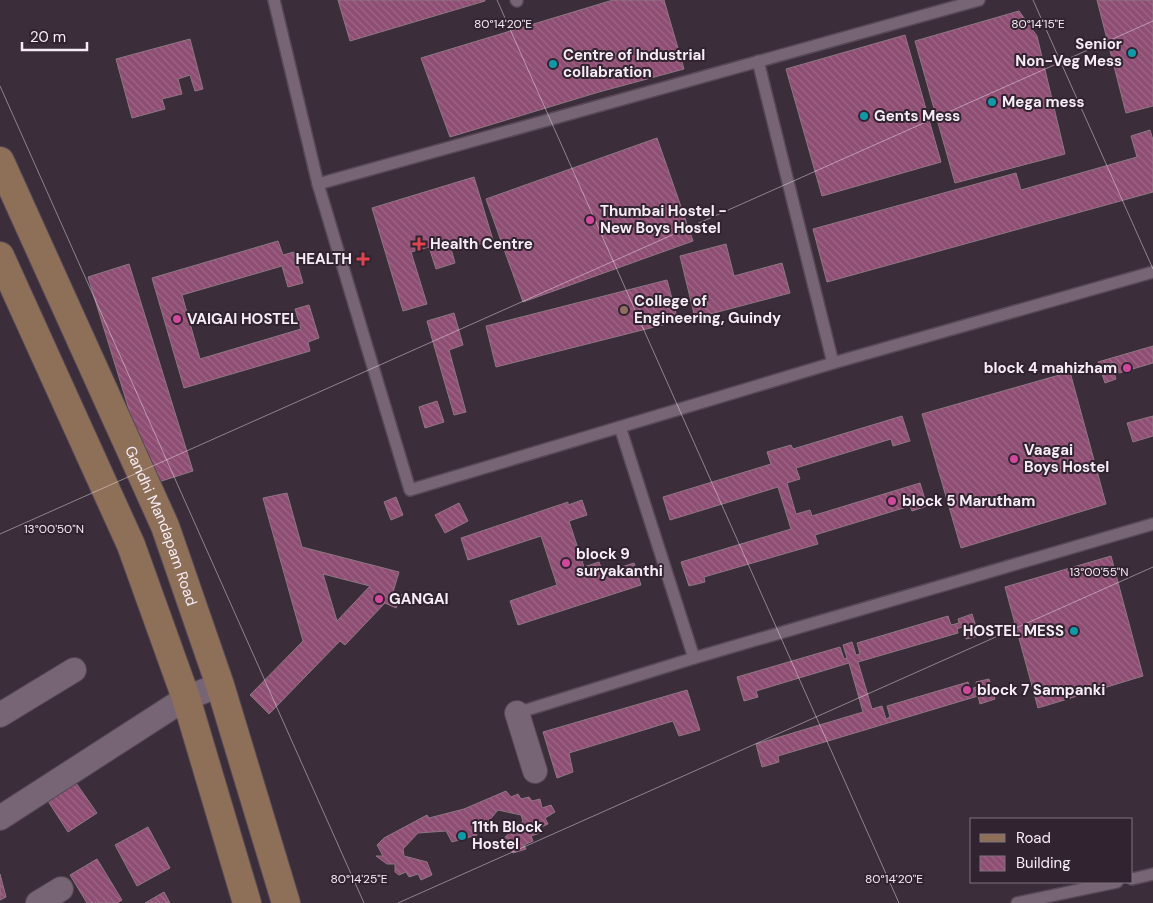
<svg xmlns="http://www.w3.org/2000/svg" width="1153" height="903" font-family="'DM Sans',sans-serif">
	<defs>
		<pattern id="building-back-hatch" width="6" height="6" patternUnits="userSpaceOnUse" patternTransform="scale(1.25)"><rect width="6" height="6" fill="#8e4d72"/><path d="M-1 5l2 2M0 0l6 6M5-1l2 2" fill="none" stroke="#9e6787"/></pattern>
	</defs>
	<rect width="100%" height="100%" fill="#3c2d3b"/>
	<!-- building -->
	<g fill="url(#building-back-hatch)" stroke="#8e7783" fill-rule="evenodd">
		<polygon points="338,0 485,0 485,1 350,41"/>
		<polygon points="613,0 664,0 684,69 599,92 450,137 421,58"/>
		<polygon points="1097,0 1153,0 1153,106 1126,113"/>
		<polygon points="1019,11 1037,36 1065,154 955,183 915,41"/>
		<polygon points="905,35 941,162 822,196 786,69"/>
		<polygon points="190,39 203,89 195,91 190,75 178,79 182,94 162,99 165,109 132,118 116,59"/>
		<polygon points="1150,130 1153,140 1153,192 827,282 813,229 1016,173 1021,190 1137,157 1131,136"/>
		<polygon points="657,138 693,241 523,302 486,199"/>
		<polygon points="474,177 493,240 461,250 459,243 450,245 455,263 436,269 429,247 411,252 427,304 403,311 372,208"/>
		<polygon points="278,241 283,255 294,252 303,283 288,287 282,266 182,295 200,359 301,329 295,309 309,305 319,338 308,342 310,351 184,388 152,278"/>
		<polygon points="726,244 734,276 782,263 790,293 695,318 680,256"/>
		<polygon points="129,264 193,471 152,484 88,277"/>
		<polygon points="667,280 678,321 496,367 486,326"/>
		<polygon points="454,313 463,345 449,350 466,412 454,415 427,321"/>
		<polygon points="1153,346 1153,363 1119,373 1115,362 1111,363 1116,379 1105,383 1098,362"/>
		<polygon points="1070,372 1106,504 961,548 922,414"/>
		<polygon points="437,401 444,422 425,428 419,407"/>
		<polygon points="902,416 910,441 893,446 891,439 796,468 800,479 787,483 796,514 810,510 812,516 920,483 927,506 912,511 910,506 815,535 818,544 704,577 705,582 689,586 681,562 791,529 778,487 670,520 663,497 771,464 767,452 791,445 793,449"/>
		<polygon points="1153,416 1153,436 1133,442 1127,423"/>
		<path d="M287,493l15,54 97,25 -6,20 9,3 -6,13 -11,-5 -40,42 -5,-4 -71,73 -19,-19 53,-54 -40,-143zM323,574l47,12 -33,35z"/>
		<polygon points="396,497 403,515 391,520 384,502"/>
		<polygon points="582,500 587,515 569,521 584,567 599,562 603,573 634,563 641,585 518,625 510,601 557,585 541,536 468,560 461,538 568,502 568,505"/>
		<polygon points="459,503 468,521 445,533 435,515"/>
		<polygon points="1111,556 1143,676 1038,708 1005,587"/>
		<polygon points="972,614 979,636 966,639 962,627 957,629 958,633 858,662 872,709 882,706 886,719 890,717 887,706 968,682 970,689 977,687 976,682 989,679 995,699 980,704 978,696 778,756 779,762 762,767 756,744 863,712 849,663 756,691 758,697 744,701 737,677 840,647 844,659 847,658 843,645 852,642 856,655 860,654 857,643 948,616 951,625 959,623 958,619"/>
		<polygon points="687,690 700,730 679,736 673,721 569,753 573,772 557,778 543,732"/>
		<polygon points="76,783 97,813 68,832 48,801"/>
		<polygon points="506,791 511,797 518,794 521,799 529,797 532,801 540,799 542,808 551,805 555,812 545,818 548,824 539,828 540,833 531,836 533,841 524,845 526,849 513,853 504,838 523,821 521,815 498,810 488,822 474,823 477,835 452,842 446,831 418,833 403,849 404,856 427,862 432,875 421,880 418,874 409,877 406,872 399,875 395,872 395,864 387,864 376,856 383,856 377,845 384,838 427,815 429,818 464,809"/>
		<polygon points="148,827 170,868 137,886 115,845"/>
		<polygon points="97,859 122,900 117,903 87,903 70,875"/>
		<polygon points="0,874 6,897 0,900"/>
		<polygon points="164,892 170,903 145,903"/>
	</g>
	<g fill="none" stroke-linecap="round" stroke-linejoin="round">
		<!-- service casing -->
		<g stroke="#564955" stroke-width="14">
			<g id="service">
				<polyline points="274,0 318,184 410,490 833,363 1153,272"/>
				<polyline points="516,0 517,1"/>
				<polyline points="758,61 833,363"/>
				<polyline points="318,184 979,0"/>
				<polyline points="620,427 694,658"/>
				<polyline points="517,713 694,658 1153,524"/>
				<polyline points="1132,879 1153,874"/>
				<polyline points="1017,903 1117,882"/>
			</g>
		</g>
		<!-- minor casing -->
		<g stroke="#564955" stroke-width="26">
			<g id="minor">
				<polyline points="517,713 535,771"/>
				<polyline points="0,715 74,670"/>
				<polyline points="0,818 186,698 220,685"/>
				<polyline points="38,903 61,889"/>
			</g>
		</g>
		<!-- secondary casing -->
		<g stroke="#564955" stroke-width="30">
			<g id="secondary">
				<path id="s1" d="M0,161l165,365 55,159 66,218"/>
				<polyline points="0,256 131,545 186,698 247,903"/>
			</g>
		</g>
		<!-- service -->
		<use href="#service" stroke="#776576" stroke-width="11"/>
		<!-- minor -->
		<use href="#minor" stroke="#776576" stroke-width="24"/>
		<!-- secondary -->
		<use href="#secondary" stroke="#8e7059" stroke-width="28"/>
	</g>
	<!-- ticks -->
	<path fill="none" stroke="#f6ecf5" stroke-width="1" stroke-opacity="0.45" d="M497,0l402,903M1033,0l120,269M0,86l364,817M0,534l1153,-513M398,903l755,-336"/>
	<!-- markers -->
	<g fill="#0f9aa8" stroke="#322331" stroke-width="2">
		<circle cx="1132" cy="53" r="5"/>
		<circle cx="553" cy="64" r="5"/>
		<circle cx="992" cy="102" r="5"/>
		<circle cx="864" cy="116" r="5"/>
		<circle cx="1074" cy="631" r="5"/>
		<circle cx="462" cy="836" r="5"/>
	</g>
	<g fill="#d1479c" stroke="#322331" stroke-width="2">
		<circle cx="590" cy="220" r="5"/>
		<circle cx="177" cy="319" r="5"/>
		<circle cx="1127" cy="368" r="5"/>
		<circle cx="1014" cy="459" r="5"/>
		<circle cx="892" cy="501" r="5"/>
		<circle cx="566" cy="563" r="5"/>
		<circle cx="379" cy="599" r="5"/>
		<circle cx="967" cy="690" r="5"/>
	</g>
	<g fill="#e0444e" stroke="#322331" stroke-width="2">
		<path d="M416.5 236.5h5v5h5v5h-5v5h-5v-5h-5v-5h5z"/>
		<path d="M360.5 251.5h5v5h5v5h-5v5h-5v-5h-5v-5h5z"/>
	</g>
	<circle fill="#8d6e63" stroke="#322331" stroke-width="2" cx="624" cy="310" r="5"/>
	<g text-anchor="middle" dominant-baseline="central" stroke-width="4" stroke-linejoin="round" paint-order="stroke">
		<!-- poi labels -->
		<g font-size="15" font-weight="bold" fill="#f6ecf5" stroke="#322331" text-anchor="start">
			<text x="1122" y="44" text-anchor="end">Senior<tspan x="1122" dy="17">Non-Veg Mess</tspan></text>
			<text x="563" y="55">Centre of Industrial<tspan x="563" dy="17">collabration</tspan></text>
			<text x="1002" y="102">Mega mess</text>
			<text x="874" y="116">Gents Mess</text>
			<text x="600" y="211">Thumbai Hostel -<tspan x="600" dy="17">New Boys Hostel</tspan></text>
			<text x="430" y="244">Health Centre</text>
			<text x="352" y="259" text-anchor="end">HEALTH</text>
			<text x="634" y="301">College of<tspan x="634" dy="17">Engineering, Guindy</tspan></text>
			<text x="187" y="319">VAIGAI HOSTEL</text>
			<text x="1117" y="368" text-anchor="end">block 4 mahizham</text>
			<text x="1024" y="450">Vaagai<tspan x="1024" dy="17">Boys Hostel</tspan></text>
			<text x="902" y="501">block 5 Marutham</text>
			<text x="576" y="554">block 9<tspan x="576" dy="17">suryakanthi</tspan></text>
			<text x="389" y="599">GANGAI</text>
			<text x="1064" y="631" text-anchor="end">HOSTEL MESS</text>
			<text x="977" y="690">block 7 Sampanki</text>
			<text x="472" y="827">11th Block<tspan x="472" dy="17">Hostel</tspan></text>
		</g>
		<!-- street labels -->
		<g font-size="15" fill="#f6ecf5" stroke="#322331">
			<text stroke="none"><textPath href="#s1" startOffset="399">Gandhi Mandapam Road</textPath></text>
		</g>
	</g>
	<g font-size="12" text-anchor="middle" fill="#f6ecf5" stroke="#322331" stroke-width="4" stroke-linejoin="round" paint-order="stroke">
		<text x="503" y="28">80°14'20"E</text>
		<text x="1038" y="28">80°14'15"E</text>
		<text x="54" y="533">13°00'50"N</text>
		<text x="1099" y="576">13°00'55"N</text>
		<text x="359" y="883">80°14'25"E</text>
		<text x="894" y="883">80°14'20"E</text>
	</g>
	<!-- legend -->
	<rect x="970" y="818" width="162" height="65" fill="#322331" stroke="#80737f"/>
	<rect x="980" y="834" width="25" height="8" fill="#8e7059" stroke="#80737f"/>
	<text x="1016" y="843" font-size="15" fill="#f6ecf5">Road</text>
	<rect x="980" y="856" width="25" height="15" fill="url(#building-back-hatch)" stroke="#80737f"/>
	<text x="1016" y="868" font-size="15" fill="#f6ecf5">Building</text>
	<!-- scale -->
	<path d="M22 42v8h65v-8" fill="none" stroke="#f6ecf5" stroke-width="2.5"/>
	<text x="30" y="42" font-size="15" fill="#f6ecf5" stroke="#322331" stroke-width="4" paint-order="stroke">20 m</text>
</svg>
